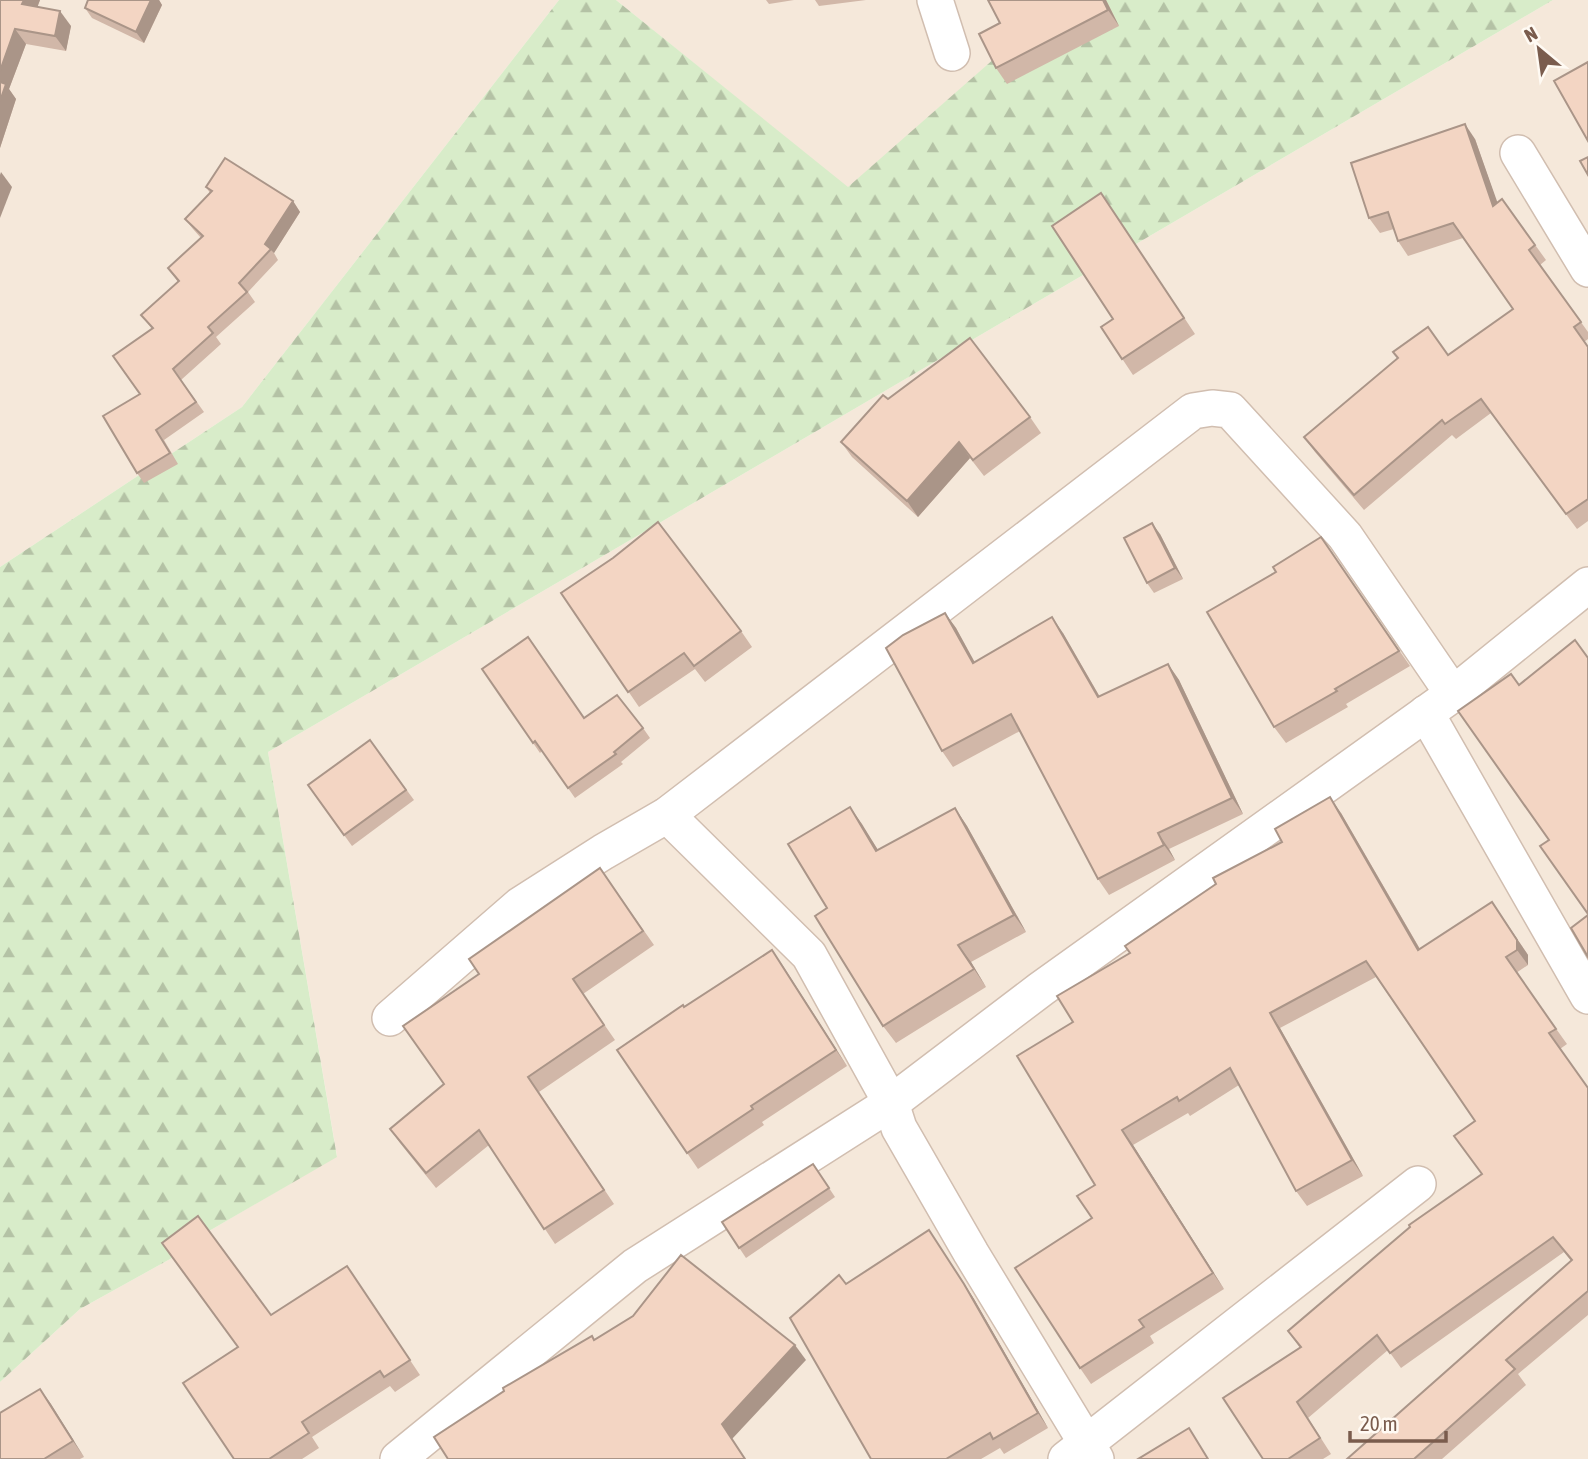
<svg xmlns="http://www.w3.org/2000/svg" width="1588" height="1459" font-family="'Asap Condensed',sans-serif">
	<defs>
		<pattern id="forest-firs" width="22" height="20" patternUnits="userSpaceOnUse" patternTransform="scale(1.75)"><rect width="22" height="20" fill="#d8ecc9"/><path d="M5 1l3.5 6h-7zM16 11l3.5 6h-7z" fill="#b4c2a5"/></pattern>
	</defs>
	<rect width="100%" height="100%" fill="#fdf6ec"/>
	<!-- residential -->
	<g fill="#f5e8da">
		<polygon points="0,0 559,0 242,407 0,567"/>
		<polygon points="616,0 1061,0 848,188"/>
		<polygon points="1553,0 1588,0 1588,1459 0,1459 0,1382 80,1309 172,1258 209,1231 337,1156 268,752"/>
	</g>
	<!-- forest -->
	<polygon fill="url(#forest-firs)" points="559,0 616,0 848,187 1061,0 1553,0 268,752 337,1157 209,1231 172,1258 80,1309 0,1382 0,567 242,407"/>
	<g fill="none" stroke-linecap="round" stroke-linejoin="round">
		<!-- minor casing -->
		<g stroke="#d1beb0" stroke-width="38">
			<g id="minor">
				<polyline points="935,0 952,53"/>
				<polyline points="1518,153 1588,269"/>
				<polyline points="1426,713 1588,996"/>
				<polyline points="667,815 809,955 891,1103 899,1128 971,1253 1096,1459"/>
				<polyline points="390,1018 520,905 603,852 667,815 1193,411 1212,408 1230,410 1345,536 1453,694"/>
				<polyline points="398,1459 635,1266 891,1103 1041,989 1453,694 1588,585"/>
				<polyline points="1066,1459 1418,1184"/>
			</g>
		</g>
		<!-- minor -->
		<use href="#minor" stroke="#fff" stroke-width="35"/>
	</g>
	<!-- wall -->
	<g fill="#d1b7a8">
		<polygon points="0,0 40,0 37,7 71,26 66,51 26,44 9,89 16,99 0,148"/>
		<polygon points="88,0 159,0 162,5 144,43 92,18 85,8"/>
		<polygon points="766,0 794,0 769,4"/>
		<polygon points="815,0 866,0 819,6"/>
		<polygon points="1106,0 1119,26 1007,84 996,68 1000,23"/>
		<polygon points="1475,139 1497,203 1502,199 1546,260 1540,265 1588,332 1588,339 1584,342 1588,347 1588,521 1577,529 1491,413 1456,439 1452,435 1364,510 1315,452 1304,437 1448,355 1513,309 1463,238 1408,256 1398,241 1394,229 1380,233 1369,218"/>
		<polygon points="206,187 293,201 300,212 274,253 278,260 248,292 255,302 216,337 221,344 181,380 204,412 164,440 178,464 144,483 137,473 140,394 152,329 141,315 178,282 168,268 201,238 193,229 185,219 210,193"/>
		<polygon points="1112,209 1195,334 1133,375 1101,327 1113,319"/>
		<polygon points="888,399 1030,417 1041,433 984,476 970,458 918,517 852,457 841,442"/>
		<polygon points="1160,534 1183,579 1154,593 1147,583"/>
		<polygon points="1321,537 1410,666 1346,704 1348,707 1286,743 1274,727 1276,572"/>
		<polygon points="561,593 741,631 752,647 705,682 695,669 639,707"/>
		<polygon points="945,613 956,628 974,662 1063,633 1100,697 1168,664 1179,680 1243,814 1169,849 1175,860 1109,895 1098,879 1020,731 953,767 942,751"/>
		<polygon points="482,669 584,718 643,728 650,738 621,762 623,764 575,798 542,751 540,753"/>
		<polygon points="370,740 414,800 352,846 308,785"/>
		<polygon points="850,807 878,850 955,808 967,826 1026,932 971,962 986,987 896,1043 883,1026 827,908"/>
		<polygon points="1341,813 1420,949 1492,902 1528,955 1528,965 1516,973 1567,1044 1560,1049 1588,1088 1588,1315 1518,1374 1526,1385 1442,1459 1347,1459 1571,1261 1564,1252 1401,1368 1388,1350 1308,1418 1331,1454 1323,1459 1263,1459 1300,1348 1288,1331 1481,1174 1475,1121 1376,977 1280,1028 1363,1176 1307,1206 1296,1191 1239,1085 1190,1116 1188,1113 1133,1145 1224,1289 1150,1336 1154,1343 1091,1384 1080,1368 1095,1185 1073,1022 1130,953"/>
		<polygon points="600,868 654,945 583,994 615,1040 539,1092 614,1204 555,1244 489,1145 436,1188 400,1143 390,1129 444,1084 479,974"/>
		<polygon points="772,950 847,1066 762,1122 764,1125 698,1169 617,1050"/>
		<polygon points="813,1164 835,1197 746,1258 722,1222"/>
		<polygon points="929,1230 974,1299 1048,1428 1004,1454 1000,1448 981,1459 871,1459 846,1284"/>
		<polygon points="347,1266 420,1375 395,1392 390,1386 312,1437 319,1448 302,1459 234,1459 271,1315"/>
		<polygon points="40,1389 84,1457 80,1459 0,1459"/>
	</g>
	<!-- shaded-wall -->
	<g fill="#aa9588">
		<polygon points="24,0 40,0 33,19 22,4"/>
		<polygon points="151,0 159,0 162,5 144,43 136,32"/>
		<polygon points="1103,0 1106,0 1119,26 1108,10"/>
		<polygon points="60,11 71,26 66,51 55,36"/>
		<polygon points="15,29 26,44 9,89 16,99 0,148 0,71"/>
		<polygon points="1465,124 1475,139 1504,221 1493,206"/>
		<polygon points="1,172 12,187 0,218 0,175"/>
		<polygon points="293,201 300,212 274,253 265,244"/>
		<polygon points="959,442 970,458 918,517 907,501"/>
		<polygon points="1152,523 1160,534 1183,579 1175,568"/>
		<polygon points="945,613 956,628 984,679 973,663"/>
		<polygon points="1052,617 1063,633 1109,713 1098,697"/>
		<polygon points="1168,664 1179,680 1243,814 1232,798"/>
		<polygon points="1330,797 1341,813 1429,965 1418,950"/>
		<polygon points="850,807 862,824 889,868 876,851"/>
		<polygon points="955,808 967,826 1026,932 1014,915"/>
		<polygon points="1158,833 1169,849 1175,860 1164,845"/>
		<polygon points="1492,902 1528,955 1528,965 1517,950"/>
		<polygon points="958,945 971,962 986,987"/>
		<polygon points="772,950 783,966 847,1066 836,1050"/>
		<polygon points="1270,1013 1280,1028 1363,1176 1352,1160"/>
		<polygon points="1122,1130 1133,1145 1224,1289 1213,1273"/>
		<polygon points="929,1230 974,1299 1048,1428 1038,1413"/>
		<polygon points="795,1345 806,1360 732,1439 722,1424"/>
		<polygon points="40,1389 51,1404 84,1457 73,1441"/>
	</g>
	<!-- building -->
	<g fill="#f3d5c3" stroke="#aa9588" stroke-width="2">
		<polygon points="0,0 24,0 22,4 60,11 55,36 15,29 0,71"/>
		<polygon points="88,0 151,0 136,32 85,8"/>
		<polygon points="988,0 1103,0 1108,10 996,68 979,34 1000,23"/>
		<polygon points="1588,62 1588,141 1554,81"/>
		<polygon points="0,82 6,84 0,101"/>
		<polygon points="1465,124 1493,206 1502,199 1535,245 1529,250 1581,322 1574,327 1588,347 1588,499 1566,514 1481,399 1445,424 1442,420 1354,495 1304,437 1398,358 1393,352 1428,327 1448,355 1513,309 1453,223 1398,241 1388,212 1369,218 1351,163"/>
		<polygon points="1588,157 1588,175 1580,161"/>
		<polygon points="225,158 293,201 265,244 271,249 239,283 247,292 208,327 213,333 173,369 196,402 156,430 170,453 137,473 103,416 140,394 113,356 153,328 141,315 179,281 168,268 203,236 185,219 212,191 206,187"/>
		<polygon points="1101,193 1184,318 1122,359 1101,327 1113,319 1052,226"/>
		<polygon points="970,338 1030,417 973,460 959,442 907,501 841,442 883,395 888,399"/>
		<polygon points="658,522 741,631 694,666 684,653 628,692 561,593 613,558"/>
		<polygon points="1152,523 1175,568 1147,583 1124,538"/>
		<polygon points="1321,537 1399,651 1335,689 1337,691 1274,727 1207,612 1276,572 1273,567"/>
		<polygon points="945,613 973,663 1052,617 1098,697 1168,664 1232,798 1158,833 1164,845 1098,879 1011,714 942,751 886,648 903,635"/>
		<polygon points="528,637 584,718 617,695 643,728 614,752 616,754 568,788 535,741 533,743 482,669"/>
		<polygon points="1575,640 1588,658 1588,914 1540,846 1549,840 1458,711 1511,674 1519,685"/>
		<polygon points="370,740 406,790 344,835 308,785"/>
		<polygon points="1330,797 1418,950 1492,902 1517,940 1517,950 1506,957 1556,1029 1549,1033 1588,1088 1588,1291 1506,1360 1515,1369 1414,1459 1347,1459 1572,1260 1553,1237 1390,1353 1377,1335 1297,1402 1320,1438 1288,1459 1263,1459 1223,1398 1301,1347 1288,1331 1410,1227 1409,1225 1482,1174 1454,1136 1475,1121 1366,961 1270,1013 1352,1160 1296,1191 1230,1068 1179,1101 1177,1097 1122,1130 1213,1273 1139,1320 1144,1327 1080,1368 1015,1268 1092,1218 1077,1196 1095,1185 1017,1056 1073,1022 1057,996 1130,953 1125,946 1216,884 1213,878 1282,842 1275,829"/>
		<polygon points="850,807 876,851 955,808 1014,915 958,945 974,969 883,1026 815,916 827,908 788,844"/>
		<polygon points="600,868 643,931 573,979 604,1025 528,1077 604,1190 544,1229 479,1130 426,1173 390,1129 444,1084 403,1026 479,974 469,959"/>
		<polygon points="1588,915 1588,957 1571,928"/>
		<polygon points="772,950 836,1050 751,1106 753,1109 687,1153 617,1050 683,1005 684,1007"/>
		<polygon points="813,1164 829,1188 739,1248 722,1222"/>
		<polygon points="198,1216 271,1315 347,1266 410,1360 384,1377 380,1371 302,1422 309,1433 269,1459 234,1459 183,1383 238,1347 162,1243"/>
		<polygon points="929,1230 964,1284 1038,1413 993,1439 990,1433 946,1459 871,1459 790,1318 839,1275 846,1284"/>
		<polygon points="681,1255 795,1345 722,1424 745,1459 448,1459 434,1437 504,1391 503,1388 592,1336 594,1340 633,1316"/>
		<polygon points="40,1389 73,1441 44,1459 0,1459 0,1413"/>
		<polygon points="1189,1428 1208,1459 1138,1459"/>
	</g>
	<!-- north arrow -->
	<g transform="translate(1539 49) rotate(331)" stroke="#fffaf3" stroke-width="5" paint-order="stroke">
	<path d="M0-5L12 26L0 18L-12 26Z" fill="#7a5c4d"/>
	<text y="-10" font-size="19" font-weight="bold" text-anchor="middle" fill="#7a5c4d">N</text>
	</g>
	<!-- scale -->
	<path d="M1350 1431v10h96v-10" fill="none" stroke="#7a5c4d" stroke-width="3.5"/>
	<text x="1360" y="1431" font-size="21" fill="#7a5c4d" stroke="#fffaf3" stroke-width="5" paint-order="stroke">20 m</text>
</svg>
